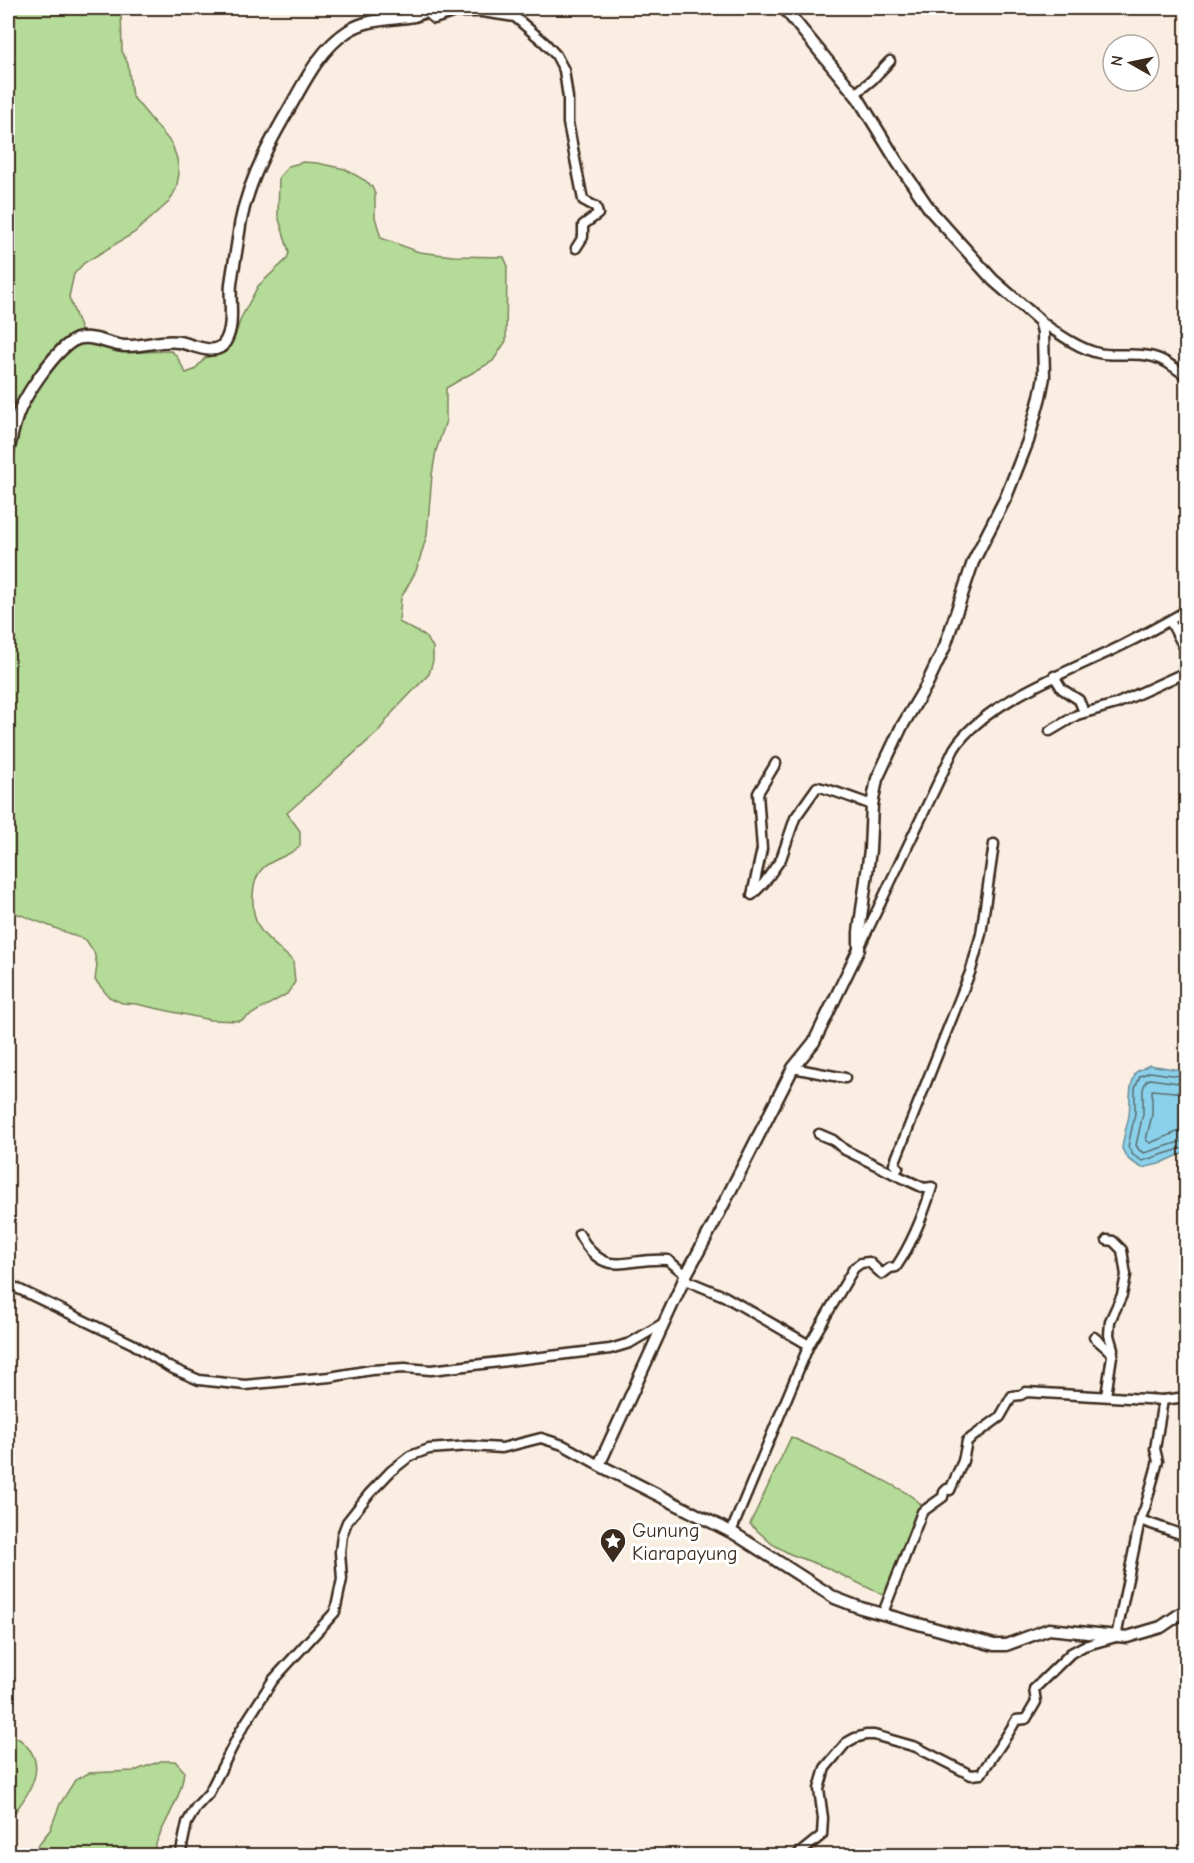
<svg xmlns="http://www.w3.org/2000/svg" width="1194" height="1863" font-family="'Comic Neue',sans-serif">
	<rect width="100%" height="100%" fill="#faeee2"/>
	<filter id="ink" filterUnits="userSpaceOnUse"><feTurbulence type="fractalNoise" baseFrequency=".0167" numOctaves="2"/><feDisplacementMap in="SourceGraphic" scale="12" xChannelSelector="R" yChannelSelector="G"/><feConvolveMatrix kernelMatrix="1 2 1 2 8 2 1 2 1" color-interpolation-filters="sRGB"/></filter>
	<g filter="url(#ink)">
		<!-- green -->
		<g fill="#b4db97" stroke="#78825a" stroke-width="1.5">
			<path d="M8,8h113l1,43 6,13 4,32 40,48 5,15 2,15 -3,15 -7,13 -35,31 -50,30 -10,11 -5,23 12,33 18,14 7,3 36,5 29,-1 5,4 10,18 8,-3 11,-12 21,-6 8,-13 7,-21 17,-32 29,-27 2,-7 -11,-36 1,-39 10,-11 14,-4 14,1 28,6 21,12 6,6 3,7v23l6,21 38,14 34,4 51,1 3,7 -1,77 -13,20 -47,27v33l-10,30 -4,24 -5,60 -11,36 -15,27 -2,24 25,13 9,12v14l-4,13 -37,39 -14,19 -91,81 13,18v15c-10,10 -25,12 -36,21 -15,14 -14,50 -2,65 7,9 22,20 31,29l2,21 -8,12 -47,27 -30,-1 -74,-16 -14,-1 -13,-6 -14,-17 2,-15 -3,-13 -8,-12 -78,-30z"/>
			<path d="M791,1437c22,11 121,52 130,68l-36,91 -60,-29 -35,-13 -18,-10 -22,-20z"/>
			<path d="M8,1734c9,2 16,8 22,16 17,24 -8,53 -22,71z"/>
			<path d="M161,1761h14l9,10c-3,32 -24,55 -32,84h-122l20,-25 10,-26 15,-24 14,-7 45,-2z"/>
		</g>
		<!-- water -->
		<path fill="#8ad1eb" stroke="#6a8e99" stroke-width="1.5" d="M1149,1065l37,6v81l-27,12 -17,4 -13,-8 -7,-11c1,-12 5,-22 7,-34 2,-17 -1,-26 7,-43z"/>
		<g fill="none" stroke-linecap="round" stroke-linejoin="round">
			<!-- shore -->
			<g stroke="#5b6d70" stroke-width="1.5">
				<polyline points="1186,1077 1150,1072 1140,1076 1135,1088 1135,1113 1128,1147 1133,1155 1142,1161 1186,1147"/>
				<polyline points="1186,1084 1150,1079 1146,1081 1143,1089 1143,1114 1136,1145 1139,1150 1144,1153 1186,1140"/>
				<polyline points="1186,1093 1152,1090 1152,1115 1146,1140 1150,1143 1177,1132 1186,1131"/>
			</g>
			<!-- minor casing -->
			<g stroke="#3b2a1e" stroke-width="13">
				<g id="minor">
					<polyline points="423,13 427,12 434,19 455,12 482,12 515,17 545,43 556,55 564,70 568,98 568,123 583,200 596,207 598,214 583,225 583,237 576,248"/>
					<polyline points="855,94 872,80 890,61"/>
					<path d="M1040,321c18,12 37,27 58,32 17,4 34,-1 51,3 14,2 26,12 37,20"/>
					<polyline points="1170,621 1185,649 1184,673 1186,679"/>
					<polyline points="1054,676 1062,689 1079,700 1084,712"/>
					<polyline points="1050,731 1077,715 1116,704 1184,673"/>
					<path d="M776,763l-18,30 4,56 -10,46 12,-12 17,-24 14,-41 22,-31c5,-1 46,15 55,18"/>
					<path d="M860,946l94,-197c29,-47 119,-79 167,-103 22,-11 44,-23 65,-35"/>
					<polyline points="793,1068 845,1078"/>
					<polyline points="819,1134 833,1140 845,1150 894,1174"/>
					<path d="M579,1234c27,48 46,22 89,26l18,15"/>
					<polyline points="683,1279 724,1296 809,1345"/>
					<polyline points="8,1284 133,1344 169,1367 199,1380 245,1385 330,1377 371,1370 405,1368 431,1370 610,1349 630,1343 662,1324"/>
					<polyline points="1094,1337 1113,1354"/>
					<polyline points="1106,1396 1113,1349 1109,1335 1110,1321 1122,1295 1126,1275 1122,1250 1113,1241 1107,1240"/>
					<polyline points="1140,1520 1186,1536"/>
					<path d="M731,1532l78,-187 45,-77 7,-5 8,-1 13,12 8,-6 6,-1c17,-25 27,-51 36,-80l-8,1 -30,-14 4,-6 -4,-4 77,-194 10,-36 13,-90"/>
					<polyline points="883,1613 922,1512 943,1497 944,1492 947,1489 950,1490 963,1461 967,1441 1000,1417 1012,1396 1021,1395 1026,1392 1163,1400 1186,1397"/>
					<polyline points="180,1856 187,1823 196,1807 209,1793 241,1730 273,1680 335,1612 342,1579 340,1552 342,1535 347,1522 369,1494 391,1471 410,1456 429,1449 469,1446 502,1448 541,1438 563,1445 599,1465"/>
					<path d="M796,1856l26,-21 1,-17 -4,-29 6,-21 21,-25 9,-5 11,-3h8l42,12 55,28 10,-1c12,-19 25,-35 35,-54l10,-1 10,-17 -2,-13 37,-36 13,-7 32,-9 24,-117 5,-12 13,-47 -3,-12 8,-49"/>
				</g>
			</g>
			<!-- tertiary casing -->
			<g stroke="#3b2a1e" stroke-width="15">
				<g id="tertiary">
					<polyline points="784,8 858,98 898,163 931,211 993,280 1040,321 1043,332 1044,377 1040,397 1028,441 1006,497 973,562 945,646 926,686 901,728 877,779 872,805 870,850 859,932 859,949 814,1042 793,1068 714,1223 686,1275 599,1465 735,1534 835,1598 861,1608 994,1645 1006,1645 1049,1629 1127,1637 1161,1627 1186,1610"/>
					<path d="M8,452c3,-11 5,-24 9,-35 7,-21 37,-65 56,-76 16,-9 35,4 52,5 19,1 36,-7 54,-4 13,2 37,16 46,0 10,-16 4,-40 6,-58 2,-15 5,-30 7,-45 5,-47 27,-89 51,-130 16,-28 31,-60 59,-78 20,-13 43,-11 66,-15 7,-2 14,-6 21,-8"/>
				</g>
			</g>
			<!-- minor -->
			<use href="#minor" stroke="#fff" stroke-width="8"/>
			<!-- tertiary -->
			<use href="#tertiary" stroke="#fff" stroke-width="10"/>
		</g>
	</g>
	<!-- icons -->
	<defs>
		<g id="sight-pin" transform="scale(1.35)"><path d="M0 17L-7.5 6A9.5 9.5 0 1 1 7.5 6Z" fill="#3b2a1e" stroke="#fff"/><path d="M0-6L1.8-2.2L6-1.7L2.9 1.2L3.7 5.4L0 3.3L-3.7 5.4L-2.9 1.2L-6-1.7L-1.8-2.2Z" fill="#fff"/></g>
	</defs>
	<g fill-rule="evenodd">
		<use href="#sight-pin" x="613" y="1541"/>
	</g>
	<g text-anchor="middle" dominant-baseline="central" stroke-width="6" stroke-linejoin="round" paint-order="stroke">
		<!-- poi labels -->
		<g font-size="20" fill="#3b2a1e" stroke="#fff" text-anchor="start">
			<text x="632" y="1530">Gunung<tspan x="632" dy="23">Kiarapayung</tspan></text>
		</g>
	</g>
	<!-- margin -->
	<rect width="1194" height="1863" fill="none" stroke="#fff" stroke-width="30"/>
	<rect x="15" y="15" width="1164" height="1833" fill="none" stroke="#3b2a1e" stroke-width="2" filter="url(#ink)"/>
	<!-- north arrow -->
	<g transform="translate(1131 63) rotate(279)"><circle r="28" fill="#ffffff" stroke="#b1aaa5" stroke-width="1.5"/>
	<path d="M0-4.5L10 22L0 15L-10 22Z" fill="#3b2a1e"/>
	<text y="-9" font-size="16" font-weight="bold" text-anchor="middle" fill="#3b2a1e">N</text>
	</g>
</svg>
